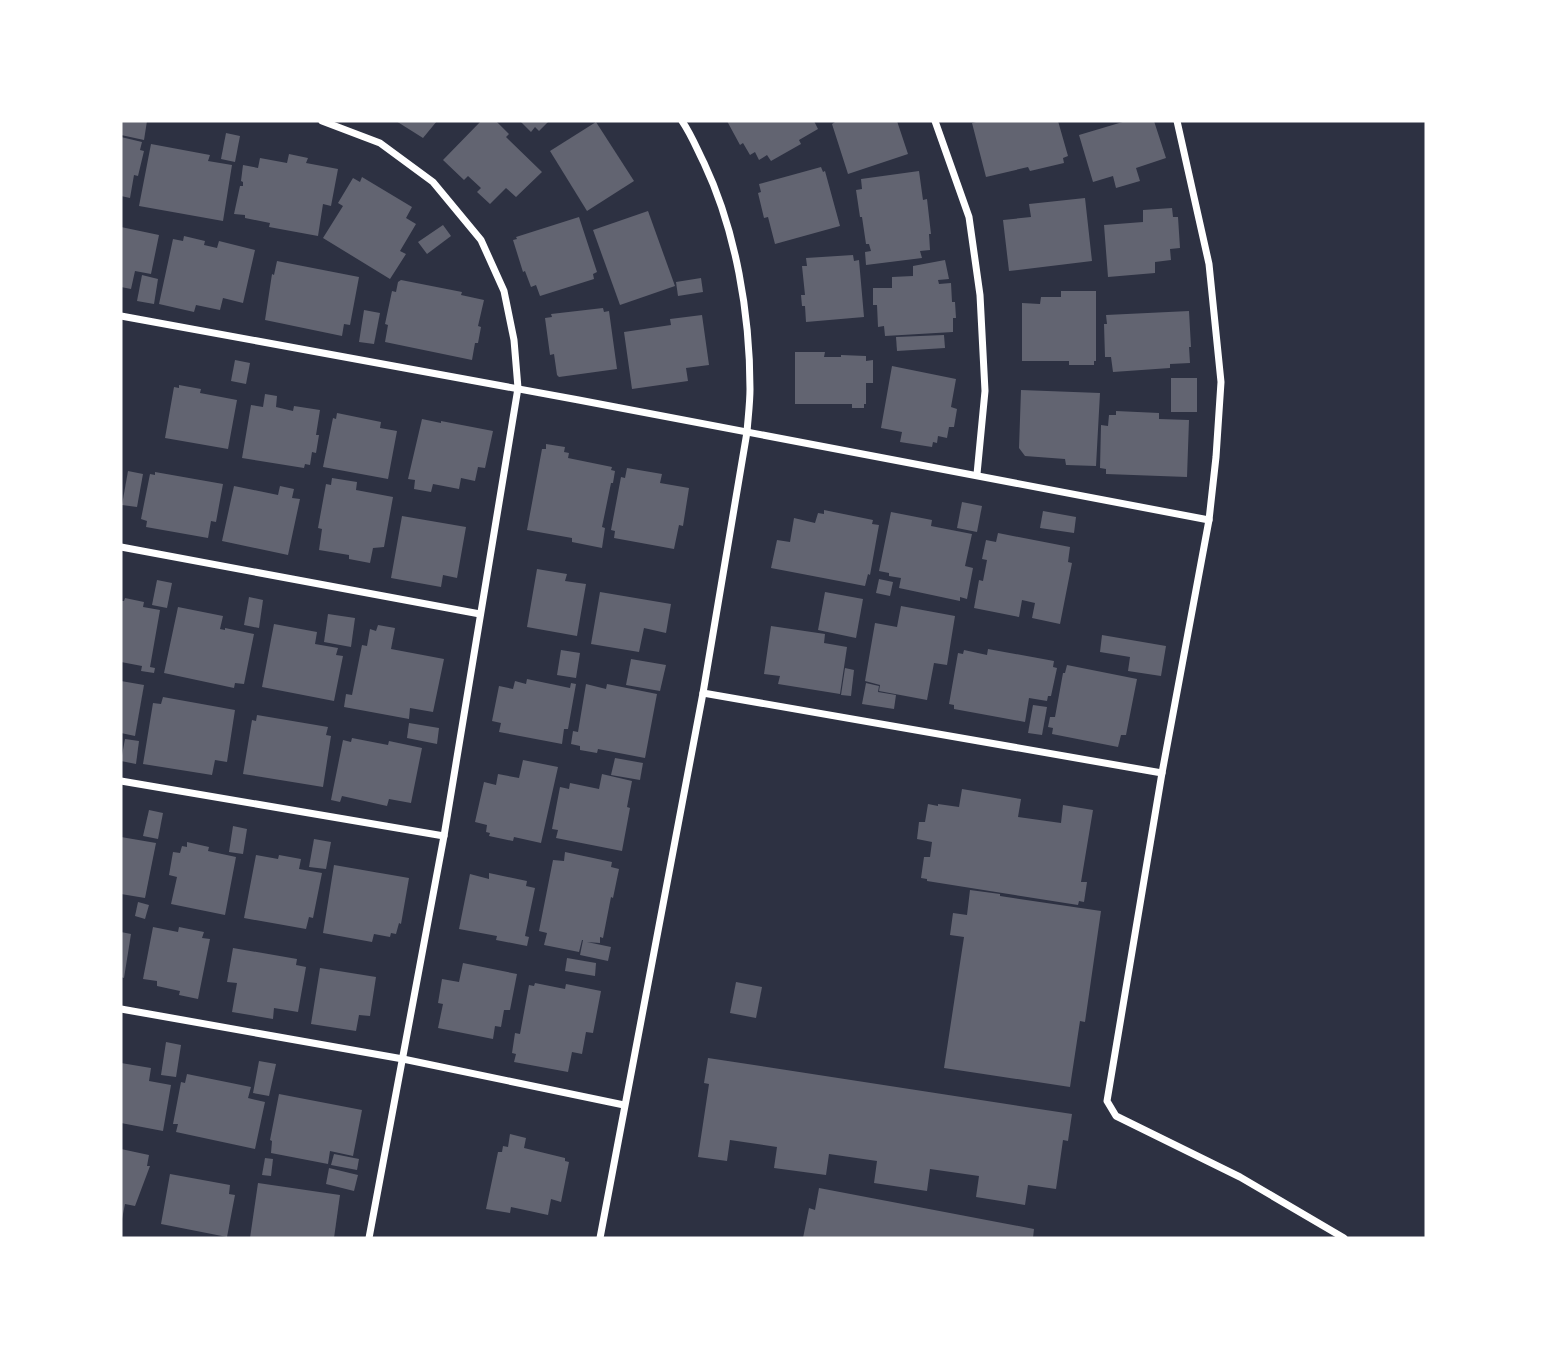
<svg xmlns="http://www.w3.org/2000/svg" width="1547" height="1359" font-family="'Sofia Sans Condensed',sans-serif">
	<rect width="100%" height="100%" fill="#2d3142"/>
	<!-- building -->
	<g fill="#626471">
		<polygon points="121,121 147,121 144,140 121,135"/>
		<polygon points="396,121 437,121 423,138"/>
		<polygon points="481,121 496,121 509,134 506,137 542,172 516,197 506,188 490,204 477,192 481,188 468,176 464,180 443,160"/>
		<polygon points="520,121 549,121 539,131 535,127 531,132"/>
		<polygon points="727,121 814,121 818,129 799,140 801,144 771,161 767,155 759,160 755,152 750,155 743,143 740,145"/>
		<polygon points="834,121 897,121 908,154 848,174 832,124 835,122"/>
		<polygon points="980,121 1058,121 1068,156 1063,158 1064,163 1030,171 1028,167 986,177 972,123"/>
		<polygon points="1126,121 1154,121 1166,158 1136,168 1140,181 1116,188 1113,176 1093,182 1079,135"/>
		<polygon points="596,122 634,181 587,211 550,151"/>
		<polygon points="226,133 240,136 235,162 221,159"/>
		<polygon points="121,137 142,142 140,150 144,151 138,176 134,175 130,198 121,196"/>
		<polygon points="151,144 210,155 208,161 232,165 223,221 139,206"/>
		<polygon points="289,154 308,158 306,163 338,169 331,206 323,204 318,236 269,227 270,223 245,218 245,215 234,214 240,186 243,186 243,182 241,181 243,165 258,168 260,158 287,163"/>
		<polygon points="821,167 823,172 825,171 840,226 775,244 768,217 764,218 758,193 761,192 759,184"/>
		<polygon points="919,171 923,200 927,199 931,234 929,234 930,250 920,251 922,258 866,265 865,252 871,251 869,244 866,244 862,217 860,217 856,190 862,189 861,179"/>
		<polygon points="362,177 412,207 406,218 416,224 400,251 406,254 390,279 323,238 343,206 338,203 353,178 360,182"/>
		<polygon points="1085,198 1092,261 1009,271 1003,220 1031,217 1029,204"/>
		<polygon points="1172,208 1173,217 1178,217 1180,248 1170,249 1171,260 1155,262 1155,273 1108,277 1104,225 1143,222 1143,210"/>
		<polygon points="648,211 675,286 620,305 593,230"/>
		<polygon points="579,217 597,272 593,274 594,279 540,296 536,285 531,287 525,271 523,272 513,240 517,239 516,237"/>
		<polygon points="443,225 451,236 427,254 418,242"/>
		<polygon points="121,227 159,235 151,274 135,271 131,289 121,287"/>
		<polygon points="184,236 205,241 204,245 217,248 219,241 255,250 243,303 223,298 220,310 196,305 194,312 159,304 173,239 183,241"/>
		<polygon points="853,255 854,261 859,260 864,317 806,322 805,306 802,306 801,295 805,295 802,266 807,266 806,258"/>
		<polygon points="945,260 949,279 938,280 939,284 951,283 952,302 955,302 956,318 953,318 953,332 885,336 884,326 878,327 877,305 873,305 873,288 892,288 892,277 913,276 913,266"/>
		<polygon points="277,261 359,277 350,325 344,324 342,336 265,320 272,274 274,275"/>
		<polygon points="142,275 158,279 154,304 137,301"/>
		<polygon points="701,278 703,292 678,296 676,282"/>
		<polygon points="401,280 462,292 461,295 484,300 478,326 481,327 478,343 475,343 472,360 385,342 388,325 385,324 392,291 396,292 398,282"/>
		<polygon points="1061,291 1096,291 1096,361 1094,361 1094,365 1069,365 1069,361 1022,361 1022,303 1040,304 1041,297 1061,297"/>
		<polygon points="603,308 604,312 609,311 617,369 559,377 557,375 554,354 550,355 545,318 552,317 551,314"/>
		<polygon points="364,310 380,313 374,344 359,342"/>
		<polygon points="1189,311 1191,347 1189,347 1190,363 1170,364 1170,368 1113,372 1111,357 1105,357 1104,324 1107,324 1106,315"/>
		<polygon points="702,315 709,365 686,368 688,381 632,389 624,332 671,325 670,319"/>
		<polygon points="944,335 945,348 897,351 896,337"/>
		<polygon points="795,352 825,352 824,357 841,357 841,355 866,356 866,361 873,360 873,383 866,383 866,404 864,404 864,408 852,408 852,404 795,404"/>
		<polygon points="235,360 250,363 246,384 231,381"/>
		<polygon points="892,366 956,379 951,407 957,409 954,427 949,427 947,438 938,436 937,443 933,442 932,447 900,442 902,432 881,428"/>
		<rect x="1171" y="378" width="26" height="34"/>
		<polygon points="179,385 201,389 200,393 237,400 228,449 165,438 174,387 179,388"/>
		<polygon points="1021,390 1100,393 1096,466 1066,465 1065,459 1025,456 1019,448"/>
		<polygon points="265,394 277,396 276,407 293,411 294,406 320,410 316,435 319,435 316,453 312,452 310,465 305,464 304,468 242,458 251,405 263,407"/>
		<polygon points="1116,411 1159,413 1159,419 1189,420 1187,477 1106,474 1106,469 1100,468 1101,425 1108,426 1109,415 1116,415"/>
		<polygon points="337,413 381,422 380,428 397,431 388,479 323,467 333,418 336,419"/>
		<polygon points="422,419 441,423 441,421 493,431 485,468 478,467 475,481 461,478 459,489 433,484 431,492 414,489 415,480 408,479"/>
		<polygon points="546,444 565,447 564,452 569,453 568,458 612,467 611,470 615,471 613,483 611,483 602,527 605,528 602,548 572,542 572,538 527,530 542,449 546,449"/>
		<polygon points="627,468 662,474 660,483 689,488 683,526 679,525 674,549 614,538 615,531 611,530 621,477 625,478"/>
		<polygon points="128,471 143,474 137,507 122,505"/>
		<polygon points="155,472 223,484 216,522 211,521 208,538 146,527 147,521 141,519 150,474 155,475"/>
		<polygon points="332,478 357,482 356,490 393,497 384,547 373,548 370,563 349,559 349,555 319,550 322,529 318,528 326,484 331,485"/>
		<polygon points="234,486 278,495 280,486 294,489 292,498 300,499 288,555 222,541"/>
		<polygon points="962,502 982,506 977,532 957,528"/>
		<polygon points="824,510 873,520 872,524 879,525 870,575 868,574 865,586 771,568 777,540 790,542 794,518 815,523 818,513 824,514"/>
		<polygon points="1043,511 1076,517 1074,533 1040,528"/>
		<polygon points="891,512 932,520 931,526 972,534 965,566 973,568 967,599 960,597 960,601 899,588 901,578 889,576 889,573 879,571"/>
		<polygon points="402,516 466,527 457,578 443,575 441,587 391,578"/>
		<polygon points="998,533 1070,547 1068,562 1072,563 1060,624 1032,618 1035,603 1022,600 1019,617 974,608 979,580 983,581 987,560 982,559 986,540 996,542"/>
		<polygon points="537,569 567,574 565,581 586,584 577,636 527,627"/>
		<polygon points="879,579 893,582 890,596 876,593"/>
		<polygon points="157,580 172,583 167,608 152,605"/>
		<polygon points="600,592 671,604 666,633 644,628 639,652 591,644"/>
		<polygon points="825,592 863,599 856,638 818,630"/>
		<polygon points="249,597 263,600 259,628 244,625"/>
		<polygon points="125,598 144,602 143,607 160,610 150,667 155,668 154,673 141,671 142,666 121,662 121,601 124,601"/>
		<polygon points="901,606 955,616 947,665 934,663 927,700 879,691 880,685 865,681 875,623 897,627"/>
		<polygon points="178,607 223,616 220,629 225,630 225,628 254,634 244,684 235,683 234,688 164,673"/>
		<polygon points="328,614 355,618 351,647 324,642"/>
		<polygon points="274,624 317,632 315,644 338,648 336,655 343,656 334,701 262,687"/>
		<polygon points="378,625 395,628 391,649 444,659 433,712 410,708 409,719 344,707 346,694 352,695 362,645 367,646 370,629 376,631"/>
		<polygon points="771,626 825,634 824,643 847,647 840,694 778,684 780,676 764,674"/>
		<polygon points="1102,635 1166,646 1161,676 1128,671 1130,657 1100,652"/>
		<polygon points="988,649 1054,661 1053,667 1057,668 1051,696 1048,696 1047,701 1029,698 1025,722 954,709 954,705 949,704 958,653 963,654 964,650 987,655"/>
		<polygon points="561,650 580,653 576,678 557,675"/>
		<polygon points="631,659 666,665 660,691 626,685"/>
		<polygon points="1067,665 1137,679 1126,735 1121,735 1118,747 1052,734 1053,728 1048,727 1050,717 1055,717 1063,673 1065,673"/>
		<polygon points="845,668 854,670 851,696 841,695"/>
		<polygon points="527,679 570,688 571,683 576,684 568,729 564,729 562,744 499,732 501,723 492,721 499,686 513,689 515,681 526,684"/>
		<polygon points="121,681 144,685 135,736 121,733"/>
		<polygon points="866,683 879,686 878,692 896,695 894,709 862,704"/>
		<polygon points="586,684 606,689 607,684 657,694 645,758 598,749 597,753 580,750 580,746 571,744 573,731 578,732"/>
		<polygon points="163,697 235,710 227,762 215,760 212,775 143,764 153,703 161,704"/>
		<polygon points="1033,705 1047,707 1042,735 1028,733"/>
		<polygon points="257,715 328,727 326,735 331,736 323,787 243,774 252,720 256,721"/>
		<polygon points="409,723 439,728 437,744 407,738"/>
		<polygon points="352,738 388,745 389,741 422,748 411,803 389,799 387,806 342,796 340,802 331,800 343,740 351,742"/>
		<polygon points="125,739 139,741 136,764 121,761"/>
		<polygon points="615,758 643,763 640,780 611,775"/>
		<polygon points="523,760 558,767 541,843 514,837 513,841 489,836 490,833 486,832 487,825 475,822 484,782 496,785 498,774 519,778"/>
		<polygon points="602,774 632,781 627,807 630,808 622,851 556,838 558,830 552,829 560,787 569,789 570,783 599,789"/>
		<polygon points="962,789 1021,799 1018,817 1061,823 1063,805 1093,810 1081,882 1087,882 1084,902 1079,901 1078,905 927,881 927,879 921,878 924,857 930,857 932,842 917,839 919,822 925,822 928,804 938,806 938,804 959,807"/>
		<polygon points="149,810 163,813 158,839 143,836"/>
		<polygon points="233,826 247,829 243,854 229,852"/>
		<polygon points="121,837 156,843 145,898 121,894"/>
		<polygon points="314,839 331,842 326,869 309,867"/>
		<polygon points="187,842 209,847 208,851 236,857 225,915 171,904 177,877 169,875 173,852 180,853 182,846 187,847"/>
		<polygon points="565,852 612,862 611,867 619,869 613,898 611,897 603,938 600,937 600,943 587,942 611,947 608,961 580,955 583,940 582,940 579,952 544,945 547,933 539,931 553,860 564,861"/>
		<polygon points="256,855 278,859 279,855 301,859 299,869 322,873 313,918 309,917 306,929 244,918"/>
		<polygon points="334,865 409,878 401,924 399,923 396,934 391,933 390,937 374,934 372,942 323,933"/>
		<polygon points="489,873 527,881 526,886 535,888 525,936 529,937 527,946 496,940 497,936 459,929 470,874 489,879"/>
		<polygon points="970,890 1000,894 1000,896 1101,911 1085,1022 1080,1021 1070,1087 944,1068 964,937 950,935 953,913 967,915"/>
		<polygon points="138,902 149,905 145,919 135,916"/>
		<polygon points="153,927 178,932 179,927 204,932 202,938 210,939 198,999 179,995 180,991 157,986 157,981 143,979"/>
		<polygon points="121,932 131,934 124,978 121,977"/>
		<polygon points="233,948 297,959 296,965 306,967 298,1012 274,1008 273,1019 232,1012 237,983 227,982"/>
		<polygon points="567,958 596,963 595,976 565,971"/>
		<polygon points="463,963 517,974 510,1010 504,1010 501,1027 495,1026 493,1039 438,1028 443,1004 438,1003 442,979 459,982"/>
		<polygon points="320,968 376,977 370,1016 359,1015 356,1031 311,1024"/>
		<polygon points="736,982 762,987 756,1018 730,1013"/>
		<polygon points="535,983 565,989 566,984 601,991 593,1033 586,1032 582,1054 572,1052 568,1072 514,1062 516,1054 512,1053 515,1033 520,1034 529,985 534,986"/>
		<polygon points="166,1042 181,1045 176,1077 161,1075"/>
		<polygon points="708,1058 1072,1114 1068,1141 1063,1140 1056,1189 1028,1185 1025,1205 976,1197 979,1176 930,1169 927,1191 874,1183 877,1161 829,1154 826,1175 774,1168 777,1147 730,1140 727,1161 698,1157 709,1084 704,1083"/>
		<polygon points="259,1061 276,1064 269,1096 253,1093"/>
		<polygon points="121,1063 151,1068 149,1081 171,1085 163,1131 121,1123"/>
		<polygon points="187,1074 251,1087 248,1098 265,1102 255,1149 176,1132 178,1124 173,1124 181,1082 185,1083"/>
		<polygon points="279,1094 362,1110 353,1156 330,1151 328,1164 271,1153 272,1141 270,1140"/>
		<polygon points="510,1134 526,1138 524,1148 565,1158 565,1161 569,1162 561,1202 551,1199 548,1215 511,1207 510,1213 486,1209 498,1152 502,1152 503,1146 508,1147"/>
		<polygon points="121,1149 149,1155 147,1166 150,1166 135,1206 125,1204 122,1219 121,1219"/>
		<polygon points="334,1154 359,1159 357,1170 331,1165"/>
		<polygon points="265,1158 273,1159 271,1176 262,1175"/>
		<polygon points="329,1168 358,1175 354,1191 326,1184"/>
		<polygon points="170,1174 230,1185 229,1194 235,1195 227,1237 161,1224"/>
		<polygon points="258,1183 340,1195 334,1238 250,1238"/>
		<polygon points="819,1188 1034,1229 1033,1238 803,1238 809,1208 815,1210"/>
	</g>
	<g fill="none" stroke-linecap="round" stroke-linejoin="round">
		<!-- minor -->
		<g stroke="#fff" stroke-width="7">
			<polyline points="322,121 380,143 433,182 481,240 504,291 514,340 518,388 444,836 369,1238"/>
			<polyline points="935,121 969,217 980,295 985,391 977,474"/>
			<polyline points="1177,121 1209,264 1221,382 1216,457 1209,520 1162,773 1107,1101 1116,1116 1240,1177 1344,1238"/>
			<path d="M121,316c363,66 726,133 1088,204"/>
			<polyline points="121,547 480,614"/>
			<polyline points="703,693 1162,773"/>
			<polyline points="121,781 444,836"/>
			<polyline points="121,1009 403,1059 624,1105"/>
			<path d="M600,1238l103,-545 44,-261c1,-14 3,-29 3,-43 0,-75 -14,-158 -46,-226 -7,-14 -13,-29 -22,-42"/>
		</g>
	</g>
	<!-- border -->
	<rect width="1547" height="1359" fill="none" stroke="#ffffff" stroke-width="245"/>
</svg>
